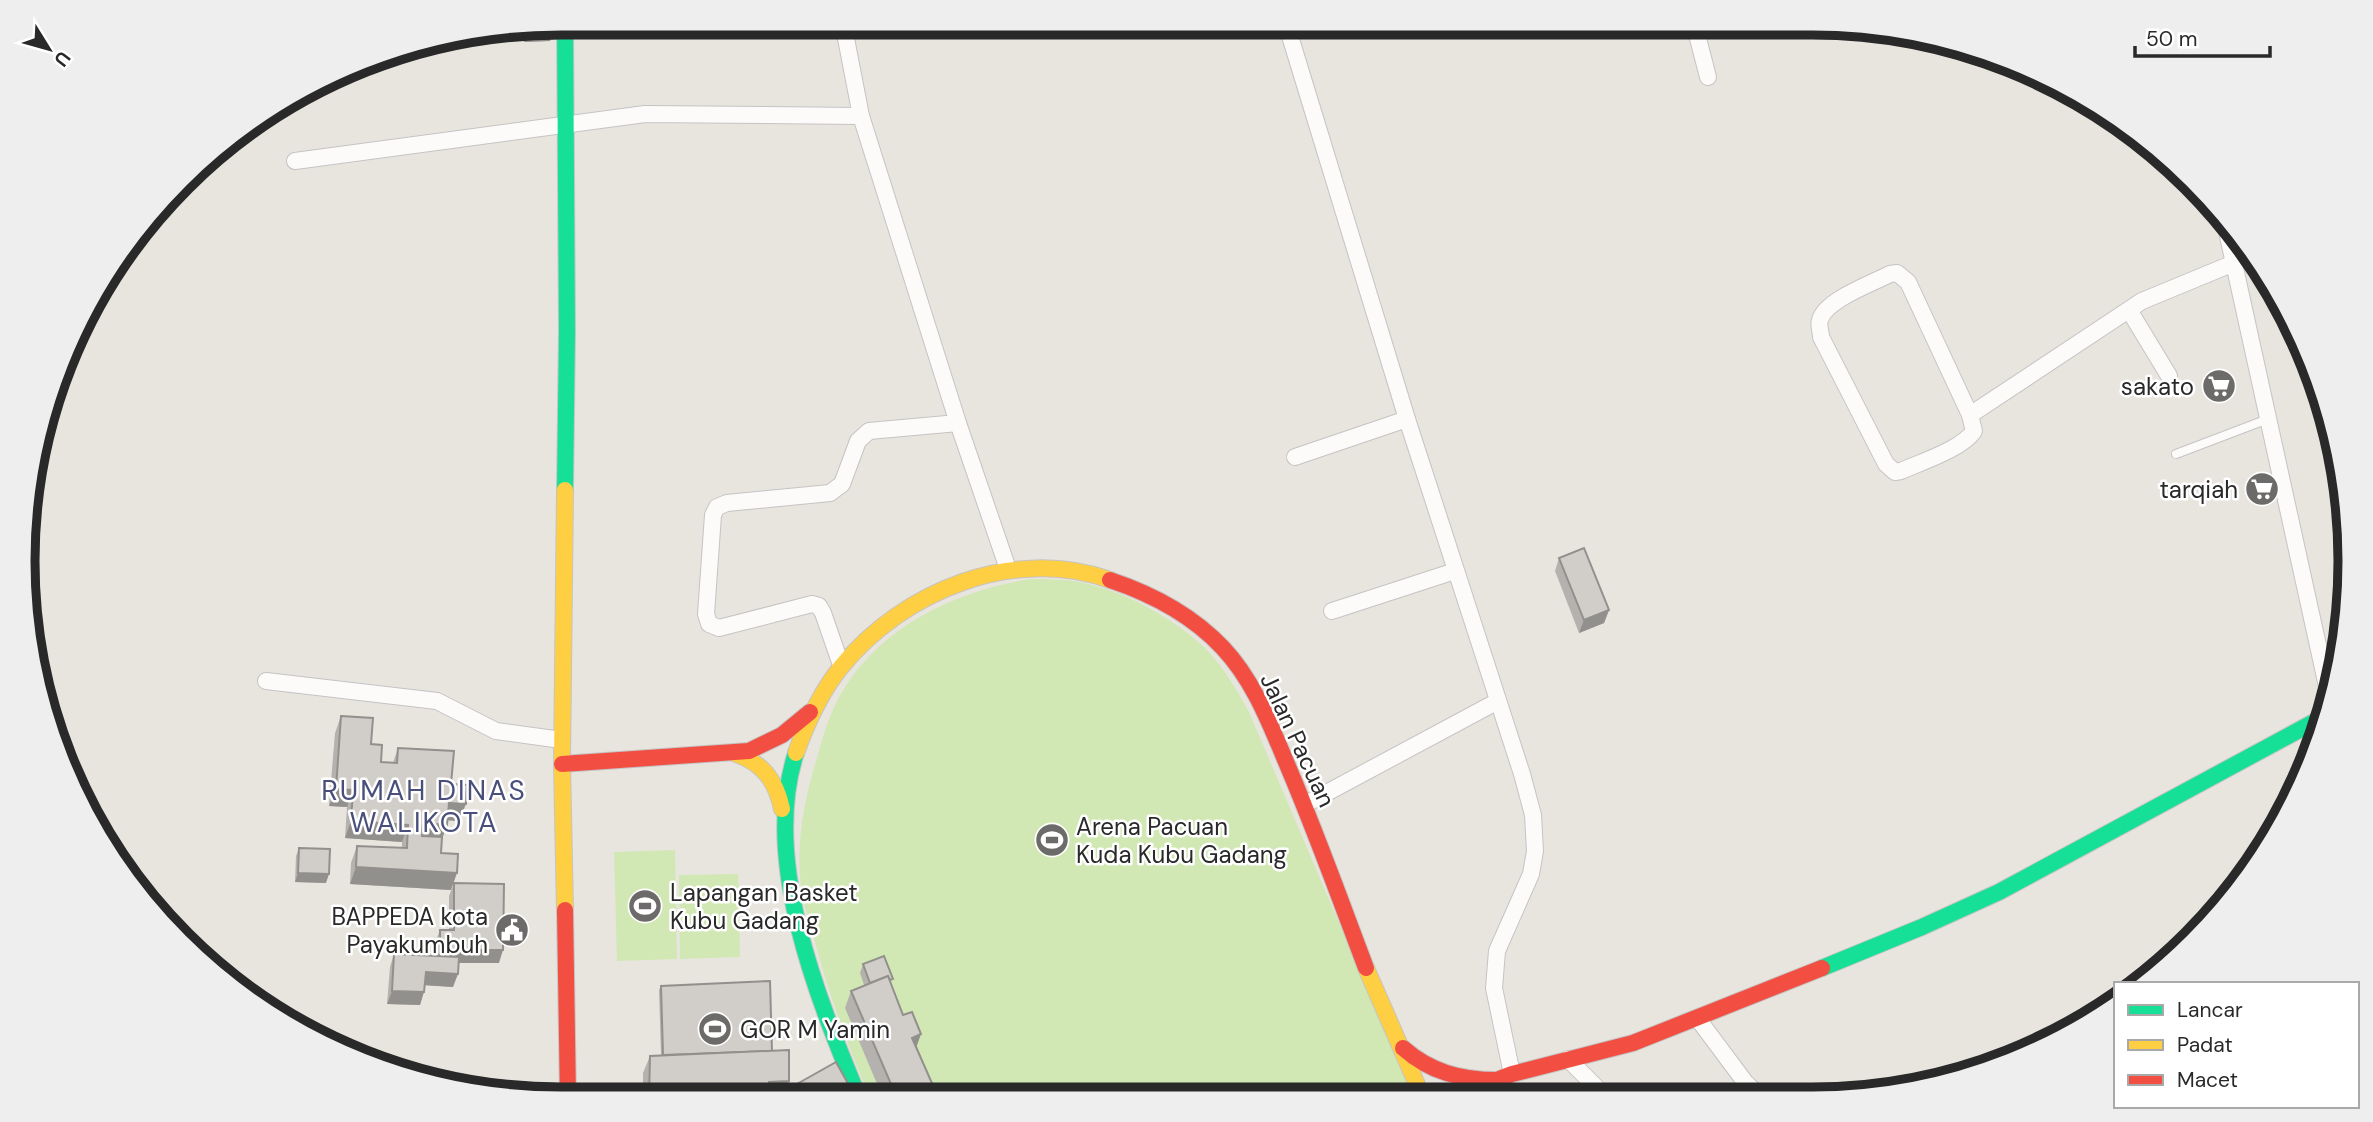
<svg xmlns="http://www.w3.org/2000/svg" width="2373" height="1122" font-family="'DM Sans',sans-serif">
	<rect width="100%" height="100%" fill="#e8e5df"/>
	<!-- pitch -->
	<g fill="#d1e8b5">
		<path d="M1031,579c17,0 33,0 49,3 45,9 94,36 127,68 17,18 30,40 42,62l164,384 -543,2c-22,-52 -42,-105 -56,-160 -6,-20 -13,-41 -14,-62 -3,-39 5,-78 16,-115 7,-25 14,-51 29,-74 40,-63 114,-97 186,-108z"/>
		<polygon points="675,850 677,959 617,961 614,852"/>
		<polygon points="738,874 740,957 680,959 679,875"/>
	</g>
	<g fill="none" stroke-linecap="round" stroke-linejoin="round">
		<!-- lane casing -->
		<g stroke="#c5c4c4" stroke-width="10">
			<polyline id="lane" points="2176,454 2268,419"/>
		</g>
		<!-- street casing -->
		<g stroke="#c5c4c4" stroke-width="18">
			<g id="street">
				<polyline points="843,23 861,116 958,423 1008,569"/>
				<polyline points="1286,23 1407,419 1522,774 1533,815 1535,851 1531,874 1497,951 1494,988 1512,1074"/>
				<polyline points="1694,23 1708,77"/>
				<polyline points="295,161 645,114 861,116"/>
				<polyline points="2224,218 2330,700"/>
				<path d="M1897,273l11,9 62,133 4,16c-12,18 -53,31 -73,40l-6,1 -9,-8 -65,-127c0,-5 -3,-12 -1,-17 5,-20 53,-37 70,-46z"/>
				<polyline points="2129,310 2169,376"/>
				<polyline points="1970,415 2142,301 2234,263"/>
				<polyline points="1295,457 1407,419"/>
				<polyline points="1332,611 1455,571"/>
				<polyline points="841,665 823,613 819,606 812,604 719,628 709,624 706,614 713,515 717,507 727,503 830,493 842,484 858,441 869,431 958,423"/>
				<polyline points="266,681 437,701 496,731 562,740"/>
				<polyline points="1304,805 1498,701"/>
				<polyline points="1698,1019 1745,1082 1759,1095"/>
				<polyline points="1568,1059 1605,1096"/>
			</g>
		</g>
		<!-- fast casing -->
		<g stroke="#c5c4c4" stroke-width="18">
			<g id="fast">
				<polyline points="565,23 567,331 565,490"/>
				<path d="M796,753c-35,107 22,246 63,345"/>
				<polyline points="1822,968 1922,927 1999,892 2325,716"/>
			</g>
		</g>
		<!-- slow casing -->
		<g stroke="#c5c4c4" stroke-width="18">
			<g id="slow">
				<path d="M796,753c11,-31 24,-60 45,-86 63,-77 173,-121 269,-87"/>
				<path d="M736,754c27,9 40,27 46,55"/>
				<polyline points="565,910 562,764 565,490"/>
				<polyline points="1366,968 1422,1096"/>
			</g>
		</g>
		<!-- jam casing -->
		<g stroke="#c5c4c4" stroke-width="18">
			<g id="jam">
				<path d="M1110,580c42,14 83,36 113,68 32,34 48,79 66,121 28,66 52,133 77,199"/>
				<polyline points="562,764 749,751 782,735 810,712"/>
				<polyline points="565,910 568,1099"/>
				<path d="M1403,1048c27,24 58,32 94,32"/>
				<polyline points="1473,1096 1497,1080 1512,1074 1633,1043 1822,968"/>
			</g>
		</g>
		<!-- lane -->
		<use href="#lane" stroke="#fcfbfa" stroke-width="8"/>
		<!-- street -->
		<use href="#street" stroke="#fcfbfa" stroke-width="16"/>
		<!-- fast -->
		<use href="#fast" stroke="#16e098" stroke-width="16"/>
		<!-- slow -->
		<use href="#slow" stroke="#ffcf43" stroke-width="16"/>
		<!-- jam -->
		<use href="#jam" stroke="#f24e42" stroke-width="16"/>
	</g>
	<!-- wall -->
	<g fill="#b4b1ae">
		<polygon points="553,24 553,33 550,41 524,42 524,29"/>
		<polygon points="1559,558 1609,610 1604,623 1579,633 1555,571"/>
		<polygon points="341,716 371,744 381,762 393,763 398,748 451,784 459,821 447,820 447,825 442,839 441,853 451,890 350,884 351,863 357,846 402,848 402,842 345,838 347,807 329,806 335,733"/>
		<polygon points="299,848 326,883 295,882 296,856"/>
		<polygon points="454,883 499,963 458,963 453,987 425,985 420,1005 387,1004 390,967 394,954 435,956 435,943 440,930 449,930 449,896"/>
		<polygon points="863,964 891,984 917,1047 935,1090 933,1098 883,1098 845,1008 851,991 864,985 860,973"/>
		<polygon points="661,986 772,1051 789,1081 786,1090 856,1098 643,1099 643,1073 650,1056 661,1055 659,990"/>
	</g>
	<!-- shaded-wall -->
	<g fill="#92908d">
		<polygon points="527,33 553,33 550,41 524,42"/>
		<polygon points="1609,610 1604,623 1579,633 1584,620"/>
		<polygon points="336,789 353,790 347,807 329,806"/>
		<polygon points="449,803 466,804 459,821 442,820"/>
		<polygon points="351,821 408,825 402,842 345,838"/>
		<polygon points="423,823 447,825 441,842 416,841"/>
		<polygon points="356,867 457,873 451,890 350,884"/>
		<polygon points="298,873 329,874 326,883 295,882"/>
		<polygon points="440,950 503,950 499,963 435,963"/>
		<polygon points="426,972 458,974 453,987 421,985"/>
		<polygon points="392,991 424,992 420,1005 387,1004"/>
		<polygon points="921,1034 915,1051 912,1038"/>
		<polygon points="789,1081 784,1097 781,1093 780,1098 763,1099 769,1082"/>
		<polygon points="935,1090 933,1098 918,1098"/>
	</g>
	<!-- building -->
	<g fill="#d1ceca" stroke="#92908d" stroke-width="2">
		<polygon points="553,24 553,33 527,33 527,28"/>
		<polygon points="1584,548 1609,610 1584,620 1559,558"/>
		<polygon points="341,716 373,718 371,744 382,745 381,762 397,763 398,748 454,751 451,784 467,785 466,804 449,803 447,825 423,823 422,836 442,837 441,853 458,854 457,873 356,867 357,846 407,848 408,825 351,821 353,790 336,789"/>
		<polygon points="299,848 330,849 329,874 298,873"/>
		<polygon points="454,883 504,884 503,950 440,950 440,930 454,930"/>
		<polygon points="394,954 459,957 458,974 426,972 424,992 392,991"/>
		<polygon points="884,956 893,979 890,980 888,976 870,983 863,964"/>
		<polygon points="888,976 903,1015 912,1012 921,1034 912,1038 935,1090 918,1098 897,1098 851,991"/>
		<polygon points="770,981 772,1051 663,1055 661,986"/>
		<polygon points="789,1050 789,1081 769,1082 769,1099 649,1099 650,1056"/>
		<polygon points="836,1062 856,1098 785,1098 781,1093"/>
	</g>
	<!-- icons -->
	<defs>
		<g id="supermarket-disc" transform="scale(1.75)"><circle r="9.5" fill="#6c6b69" stroke="#fff"/><path d="M-6-5.5h2.5l.6 2H6L4.5 2H-2.5L-4.4-4H-6ZM-1.5 3.2a1.3 1.3 0 1 0 .1 0ZM3 3.2a1.3 1.3 0 1 0 .1 0Z" fill="#fff"/></g>
		<g id="stadium-disc" transform="scale(1.75)"><circle r="9.5" fill="#6c6b69" stroke="#fff"/><path d="M0-5a6.5 5 0 1 0 0 10a6.5 5 0 1 0 0-10ZM-3.5-1.8h7v3.6h-7Z" fill="#fff"/></g>
		<g id="civic-disc" transform="scale(1.75)"><circle r="9.5" fill="#6c6b69" stroke="#fff"/><path d="M-.6-6.5H3V-4.5H.6V-3L4-1V1h2V6H-6V1h2V-1L-.6-3ZM-1.2 2.5V6h2.4V2.5Z" fill="#fff"/></g>
	</defs>
	<g fill-rule="evenodd">
		<use href="#supermarket-disc" x="2219" y="386"/>
		<use href="#supermarket-disc" x="2262" y="489"/>
		<use href="#stadium-disc" x="1052" y="840"/>
		<use href="#stadium-disc" x="645" y="906"/>
		<use href="#civic-disc" x="512" y="930"/>
		<use href="#stadium-disc" x="715" y="1029"/>
	</g>
	<g text-anchor="middle" dominant-baseline="central" stroke-width="5" stroke-linejoin="round" paint-order="stroke">
		<!-- poi labels -->
		<g font-size="24" fill="#292929" stroke="#fff" text-anchor="end">
			<text x="2194" y="386">sakato</text>
			<text x="2238" y="489">tarqiah</text>
			<text x="1076" y="826" text-anchor="start">Arena Pacuan<tspan x="1076" dy="28">Kuda Kubu Gadang</tspan></text>
			<text x="670" y="892" text-anchor="start">Lapangan Basket<tspan x="670" dy="28">Kubu Gadang</tspan></text>
			<text x="488" y="916">BAPPEDA kota<tspan x="488" dy="28">Payakumbuh</tspan></text>
			<text x="740" y="1029" text-anchor="start">GOR M Yamin</text>
		</g>
		<!-- street labels -->
		<g font-size="24" fill="#292929" stroke="#fff">
			<text transform="translate(1298 740) rotate(65)">Jalan Pacuan</text>
		</g>
		<!-- quarter labels -->
		<g font-size="28" letter-spacing="2" fill="#494f7a" stroke="#fff">
			<text x="424" y="790">RUMAH DINAS<tspan x="424" dy="32">WALIKOTA</tspan></text>
		</g>
	</g>
	<!-- crop -->
	<path d="M0 0H2373V1122H0ZM561 35H1812A526 526 0 0 1 2338 561V561A526 526 0 0 1 1812 1087H561A526 526 0 0 1 35 561V561A526 526 0 0 1 561 35Z" fill="#eee" fill-rule="evenodd"/>
	<path fill="none" stroke="#292929" stroke-width="9" d="M561 35H1812A526 526 0 0 1 2338 561V561A526 526 0 0 1 1812 1087H561A526 526 0 0 1 35 561V561A526 526 0 0 1 561 35Z"/>
	<!-- legend -->
	<rect x="2114" y="982" width="245" height="126" fill="#ffffff" stroke="#a9a9a9" stroke-width="2"/>
	<rect x="2128" y="1005" width="35" height="10" fill="#16e098" stroke="#a9a9a9" stroke-width="2"/>
	<text x="2177" y="1017" font-size="21" fill="#292929">Lancar</text>
	<rect x="2128" y="1040" width="35" height="10" fill="#ffcf43" stroke="#a9a9a9" stroke-width="2"/>
	<text x="2177" y="1052" font-size="21" fill="#292929">Padat</text>
	<rect x="2128" y="1075" width="35" height="10" fill="#f24e42" stroke="#a9a9a9" stroke-width="2"/>
	<text x="2177" y="1087" font-size="21" fill="#292929">Macet</text>
	<!-- north arrow -->
	<g transform="translate(49 49) rotate(127)" stroke="#ffffff" stroke-width="5" paint-order="stroke">
	<path d="M0-5L12 26L0 18L-12 26Z" fill="#292929"/>
	<text y="-10" font-size="19" font-weight="bold" text-anchor="middle" fill="#292929">U</text>
	</g>
	<!-- scale -->
	<path d="M2135 46v10h135v-10" fill="none" stroke="#292929" stroke-width="3.5"/>
	<text x="2146" y="46" font-size="21" fill="#292929" stroke="#ffffff" stroke-width="5" paint-order="stroke">50 m</text>
</svg>
